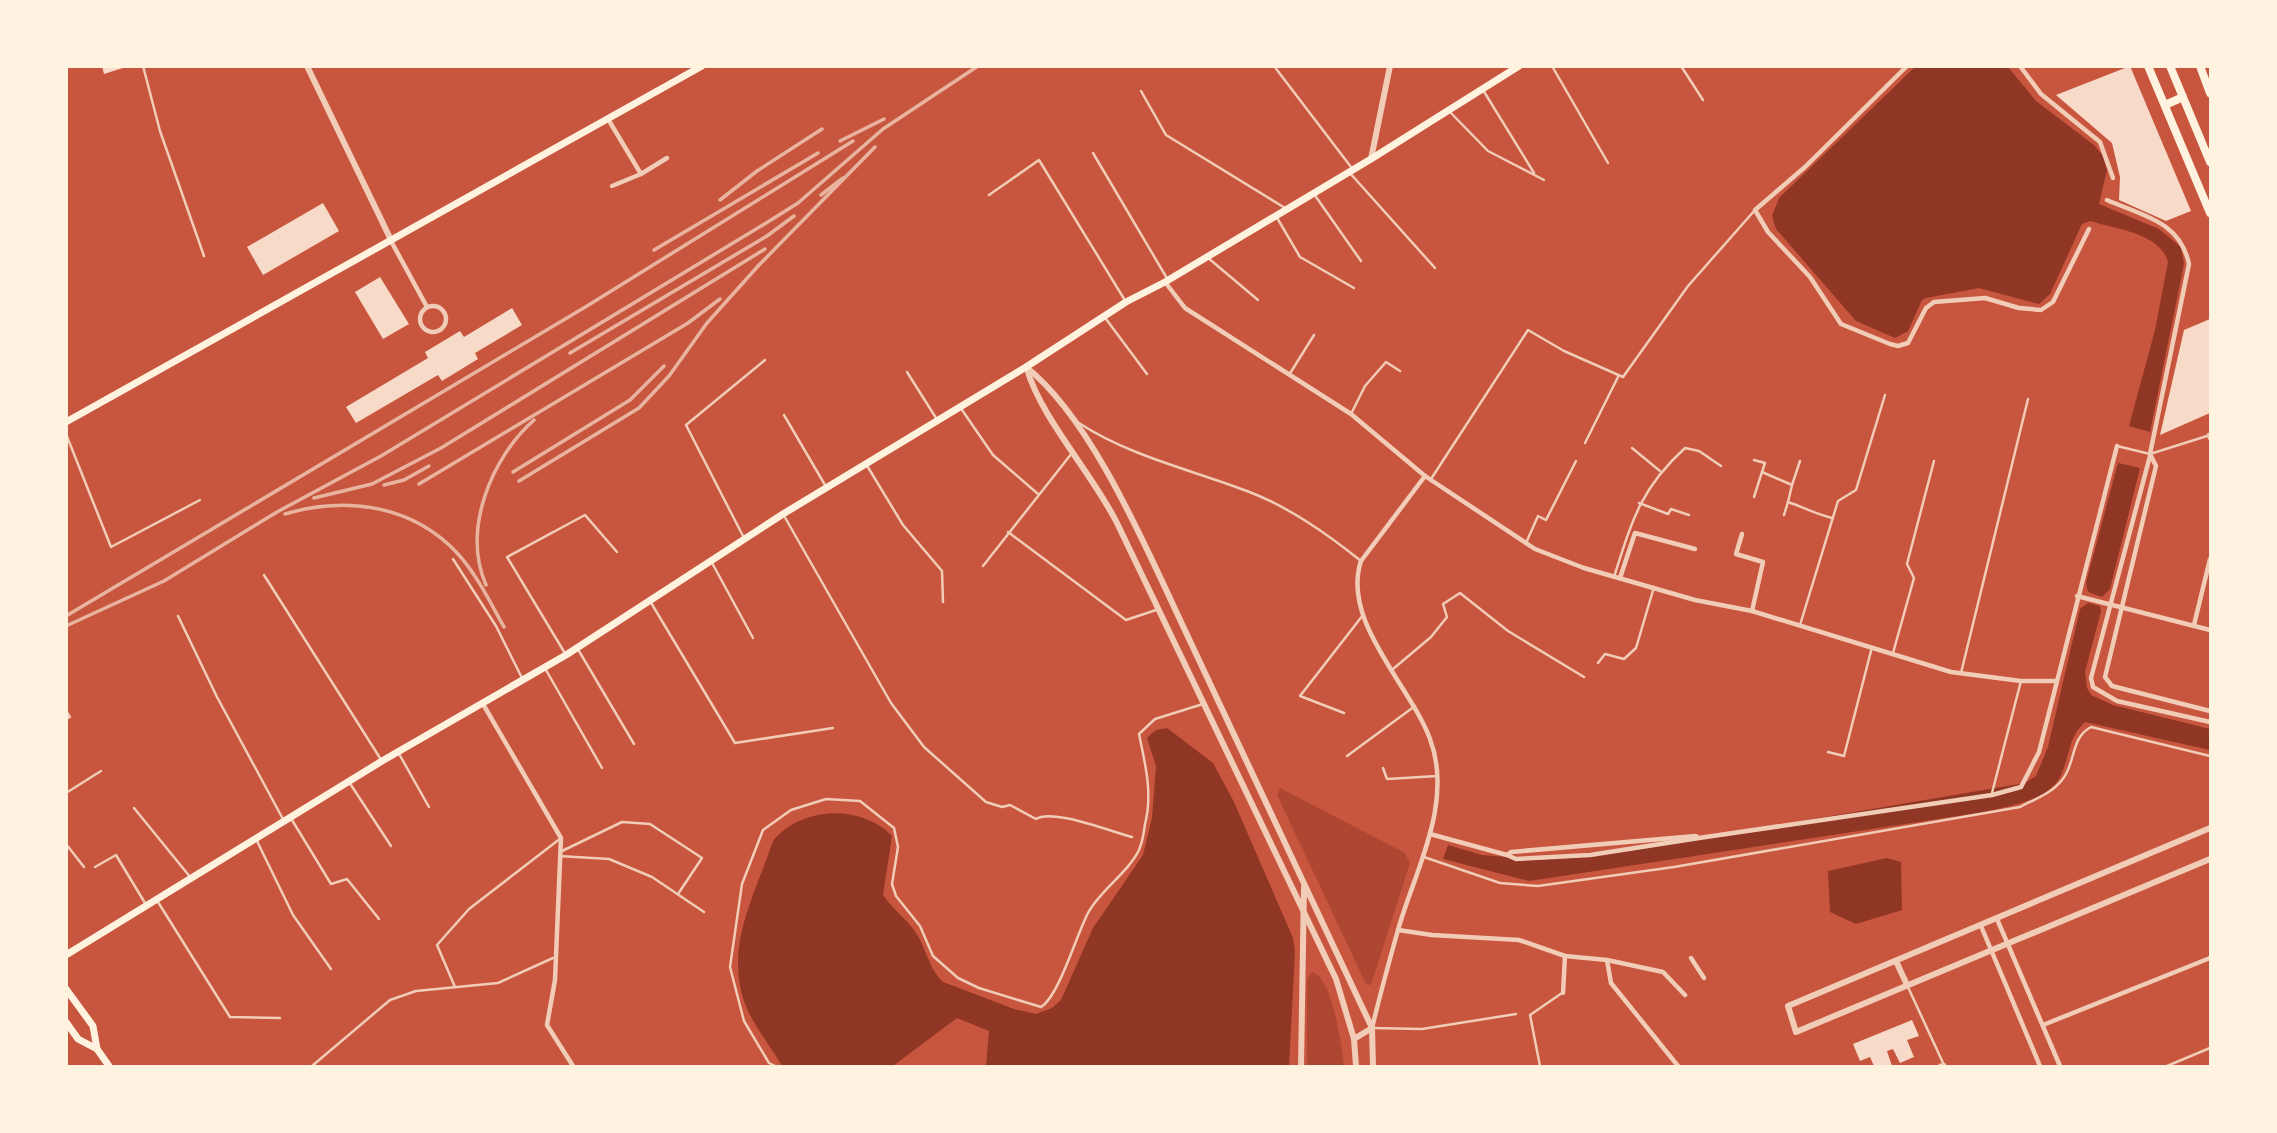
<svg xmlns="http://www.w3.org/2000/svg" width="2277" height="1133" font-family="Manrope,sans-serif">
	<rect width="100%" height="100%" fill="#c8553d"/>
	<!-- green -->
	<g fill="#ae4732">
		<polygon points="1280,788 1405,853 1410,863 1371,985 1366,984 1277,795"/>
		<path d="M1312,972c20,4 30,75 32,94h-37v-87z"/>
	</g>
	<!-- water -->
	<g fill="#8f3625">
		<path d="M1915,67h93l28,34 58,44 9,11 4,14 -8,34 60,25 22,18 3,17 -34,168 -21,-6 26,-96 13,-68c-8,-29 -52,-33 -78,-41l-8,3 -32,70 -11,10 -60,-16 -53,10 -4,2 -14,31 -13,7 -39,-17 -80,-92 -4,-13 7,-18z"/>
		<polygon points="2118,463 2140,468 2110,589 2102,597 2088,592 2086,583"/>
		<path d="M2088,603l12,3 1,5 -16,61 2,16 4,7 22,10 97,24v21l-125,-28c-17,15 -15,34 -24,53 -12,26 -53,31 -77,37l-455,69 -86,-22 5,-14 34,10 57,5 203,-29 283,-48 11,-7 12,-29 32,-138z"/>
		<path d="M1167,728l46,35 21,39 59,136 2,14 -6,114h-303l3,-35 -32,-13 -64,48h-111c-12,-21 -30,-42 -38,-65 -19,-57 12,-108 29,-160 29,-35 88,-37 119,-5l-9,59c10,15 24,24 33,38 11,17 12,34 27,49l71,27 22,5 16,-6 9,-8 32,-72 50,-73 9,-37 4,-52 -9,-28 9,-8z"/>
		<polygon points="1887,858 1901,862 1902,910 1856,924 1830,912 1828,871"/>
	</g>
	<!-- building -->
	<g fill="#f7dbc8">
		<polygon points="102,66 126,66 126,67 104,74"/>
		<polygon points="2130,66 2191,211 2166,221 2119,200 2120,177 2112,143 2056,95"/>
		<polygon points="323,203 339,231 263,275 247,247"/>
		<polygon points="380,277 409,324 383,339 355,292"/>
		<polygon points="512,308 522,325 475,353 478,359 442,381 438,375 356,423 346,407 428,358 425,352 460,331 464,337"/>
		<polygon points="2210,319 2210,413 2160,435 2184,330"/>
		<polygon points="1912,1020 1919,1036 1907,1040 1914,1057 1900,1063 1893,1049 1887,1051 1892,1066 1874,1066 1870,1057 1860,1061 1853,1044"/>
	</g>
	<g fill="none" stroke-linecap="round" stroke-linejoin="round">
		<!-- service -->
		<g stroke="#f1ccb7" stroke-width="2.5">
			<polyline points="143,66 160,131 204,256"/>
			<polyline points="1274,66 1351,167"/>
			<polyline points="1552,66 1608,163"/>
			<polyline points="1681,66 1703,100"/>
			<polyline points="1483,90 1534,173"/>
			<polyline points="1141,91 1166,135 1285,208"/>
			<polyline points="1449,111 1488,151 1544,180"/>
			<polyline points="1093,153 1168,280"/>
			<polyline points="1349,172 1435,268"/>
			<polyline points="1314,194 1361,261"/>
			<polyline points="989,195 1039,160 1126,302"/>
			<polyline points="1276,216 1300,257 1354,288"/>
			<polyline points="1207,257 1258,300"/>
			<polyline points="1106,319 1147,374"/>
			<polyline points="907,372 936,418"/>
			<polyline points="1289,375 1314,335"/>
			<polyline points="960,407 993,455 1038,494"/>
			<polyline points="1351,414 1365,386 1386,362 1400,371"/>
			<polyline points="784,415 825,485"/>
			<path d="M1079,423c50,33 113,47 168,68 42,16 79,42 114,70"/>
			<polyline points="66,434 111,547 200,500"/>
			<polyline points="1585,443 1619,375"/>
			<polyline points="2117,446 2150,454 2207,436"/>
			<polyline points="1632,448 1660,471"/>
			<path d="M1754,460l11,3 -3,9 30,13 -4,17c15,5 27,12 44,16"/>
			<polyline points="866,464 903,525 942,571 943,602"/>
			<polyline points="1431,479 1528,330 1564,351 1623,377 1688,286 1755,210"/>
			<polyline points="1792,485 1800,461"/>
			<polyline points="1754,497 1762,472"/>
			<polyline points="1639,503 1668,514 1671,509 1689,515"/>
			<path d="M783,514l108,189 33,44 62,55 16,5 8,-2 26,14c16,-11 76,13 96,18"/>
			<polyline points="1784,515 1788,502"/>
			<polyline points="1008,532 1126,620 1156,610"/>
			<polyline points="743,536 686,425 765,360"/>
			<polyline points="1526,543 1538,516 1546,520 1576,461"/>
			<polyline points="453,559 496,626 523,680"/>
			<polyline points="711,561 753,638"/>
			<polyline points="983,566 1072,453"/>
			<polyline points="264,575 380,758"/>
			<path d="M1614,577c18,-56 26,-88 71,-129l14,3 22,15"/>
			<polyline points="650,601 735,743 833,728"/>
			<polyline points="178,616 217,697 284,821"/>
			<polyline points="1800,625 1838,501 1856,490 1885,395"/>
			<polyline points="579,651 634,744"/>
			<polyline points="1893,653 1914,578 1907,564 1934,461"/>
			<polyline points="566,655 507,557 585,515 617,552"/>
			<polyline points="1598,663 1605,654 1624,659 1636,648 1654,587"/>
			<polyline points="1393,669 1431,637 1447,617 1443,604 1460,593 1508,631 1584,677"/>
			<polyline points="546,670 602,768"/>
			<polyline points="1961,673 2028,399"/>
			<polyline points="66,711 70,717 66,719"/>
			<polyline points="1344,713 1300,696 1363,615"/>
			<polyline points="398,752 429,807"/>
			<polyline points="1828,752 1844,756 1872,647"/>
			<polyline points="1347,756 1415,706"/>
			<polyline points="1383,768 1387,779 1437,776"/>
			<polyline points="349,782 391,846"/>
			<polyline points="66,793 101,771"/>
			<polyline points="1992,793 2021,681"/>
			<polyline points="134,808 191,878"/>
			<polyline points="292,820 331,884 347,879 379,919"/>
			<polyline points="256,839 293,915 331,969"/>
			<polyline points="66,844 84,867"/>
			<polyline points="560,852 622,822 650,824 702,858 678,894"/>
			<polyline points="559,856 609,859 652,877 704,912"/>
			<path d="M1424,857l76,26 38,3 136,-19 346,-60c15,-8 31,-13 42,-27 14,-16 8,-42 29,-53l119,29"/>
			<polyline points="95,867 116,855 145,903"/>
			<polyline points="158,902 230,1017 280,1018"/>
			<polyline points="1907,985 1944,1065"/>
			<polyline points="455,987 437,945 469,909 561,838"/>
			<polyline points="1372,1028 1422,1029 1516,1014"/>
			<polyline points="312,1066 390,1000 416,991 498,983 553,958"/>
			<path d="M775,1066l-6,-3 -25,-42 -14,-54 12,-83 21,-54 28,-20 35,-11 34,2 34,27 4,19 -6,37 4,12 24,30 13,30 25,22 21,10 62,19c18,-11 35,-71 47,-94 12,-23 39,-39 51,-63 3,-7 5,-18 6,-26 8,-30 0,-61 -6,-90l16,-15 48,-15"/>
			<polyline points="1540,1066 1530,1015 1562,993"/>
			<polyline points="2167,1066 2210,1048"/>
		</g>
		<!-- minor -->
		<g stroke="#f1ccb7" stroke-width="4.5">
			<polyline points="1907,66 1805,167 1755,210 1768,232 1810,277 1841,324 1890,344 1898,346 1908,343 1926,308 1934,302 1985,298 2019,308 2041,310 2053,302 2089,229"/>
			<polyline points="2020,66 2041,94 2100,142 2113,178"/>
			<polyline points="608,119 641,174"/>
			<polyline points="612,186 641,174 667,158"/>
			<path d="M2107,200c36,16 73,21 82,64l-39,190 6,12 -51,211 7,9 98,25"/>
			<polyline points="391,241 427,307"/>
			<polyline points="1165,282 1185,308 1351,414 1425,476 1535,549 1584,568 1695,600 1752,611 1951,672 2021,681 2056,681"/>
			<circle cx="433" cy="319" r="13"/>
			<polyline points="2209,435 2210,438"/>
			<polyline points="2150,456 2091,678 2093,687 2117,701 2210,722"/>
			<polyline points="1742,534 1736,554 1763,562 1752,611"/>
			<polyline points="1620,578 1635,533 1695,549"/>
			<polyline points="2077,596 2210,630"/>
			<polyline points="2194,625 2210,559"/>
			<polyline points="483,704 561,838 555,980 547,1025 573,1066"/>
			<polyline points="1430,834 1507,855 1511,852 1696,836 1699,838 1992,795 2021,787 2039,752 2117,446"/>
			<polyline points="1507,855 1516,859 1590,855 1699,838"/>
			<polyline points="1997,919 2060,1066"/>
			<polyline points="1981,926 2040,1066"/>
			<polyline points="1398,930 1432,935 1519,940 1565,956 1607,960 1663,972 1685,995"/>
			<polyline points="1691,958 1704,978"/>
			<polyline points="1607,960 1611,983 1678,1066"/>
			<polyline points="1563,993 1565,956"/>
			<polyline points="2043,1025 2210,958"/>
			<path d="M1372,1028c8,-33 17,-66 26,-98 17,-60 56,-127 32,-191 -20,-54 -89,-118 -69,-178l64,-85"/>
			<polyline points="1940,1066 1944,1065"/>
		</g>
		<!-- tertiary -->
		<g stroke="#f1ccb7" stroke-width="6">
			<polyline points="307,66 391,240"/>
			<polyline points="1371,159 1390,66"/>
			<path d="M1026,367c66,52 120,181 156,257 64,134 126,270 190,404l1,38"/>
			<path d="M1027,369c14,49 65,104 90,154l219,456 18,60 2,27"/>
			<polyline points="2210,828 1788,1006 1796,1032 2210,859"/>
			<polyline points="1896,961 1907,985"/>
			<polyline points="1354,1039 1372,1028"/>
			<polyline points="1301,1066 1304,887"/>
		</g>
		<!-- secondary -->
		<g stroke="#fff3e0" stroke-width="7">
			<polyline points="66,422 702,66"/>
			<polyline points="66,955 382,761 566,655 783,514 1026,367 1126,302 1165,282 1371,159 1519,66"/>
			<polyline points="66,989 93,1026 97,1049 109,1066"/>
			<polyline points="66,1022 78,1039 97,1049"/>
		</g>
		<!-- primary -->
		<g stroke="#fff3e0" stroke-width="8">
			<polyline points="2148,66 2210,213"/>
			<polyline points="2170,66 2210,162"/>
			<polyline points="2200,66 2210,93"/>
			<polyline points="2165,105 2183,97"/>
		</g>
		<!-- rail -->
		<g stroke="#e9b49f" stroke-width="3.5">
			<polyline points="840,141 884,119"/>
			<polyline points="821,195 843,178"/>
			<polyline points="720,200 757,171 822,129"/>
			<polyline points="654,250 818,153"/>
			<polyline points="570,353 767,236 794,216"/>
			<polyline points="513,472 630,400 664,366"/>
			<polyline points="519,481 639,408 669,376 707,323 759,265 875,147"/>
			<polyline points="419,484 688,323 720,299"/>
			<polyline points="384,485 404,480 429,466"/>
			<polyline points="314,498 372,484 441,448 765,249"/>
			<path d="M285,514c62,-18 128,-9 173,40 19,21 32,48 46,73"/>
			<path d="M486,585c-24,-55 5,-127 48,-165"/>
			<polyline points="66,616 587,306 853,141"/>
			<polyline points="66,626 164,581 277,512 381,456 771,220 798,203 883,129 978,66"/>
		</g>
	</g>
	<!-- border -->
	<rect width="2277" height="1133" fill="none" stroke="#fff3e0" stroke-width="136"/>
</svg>
